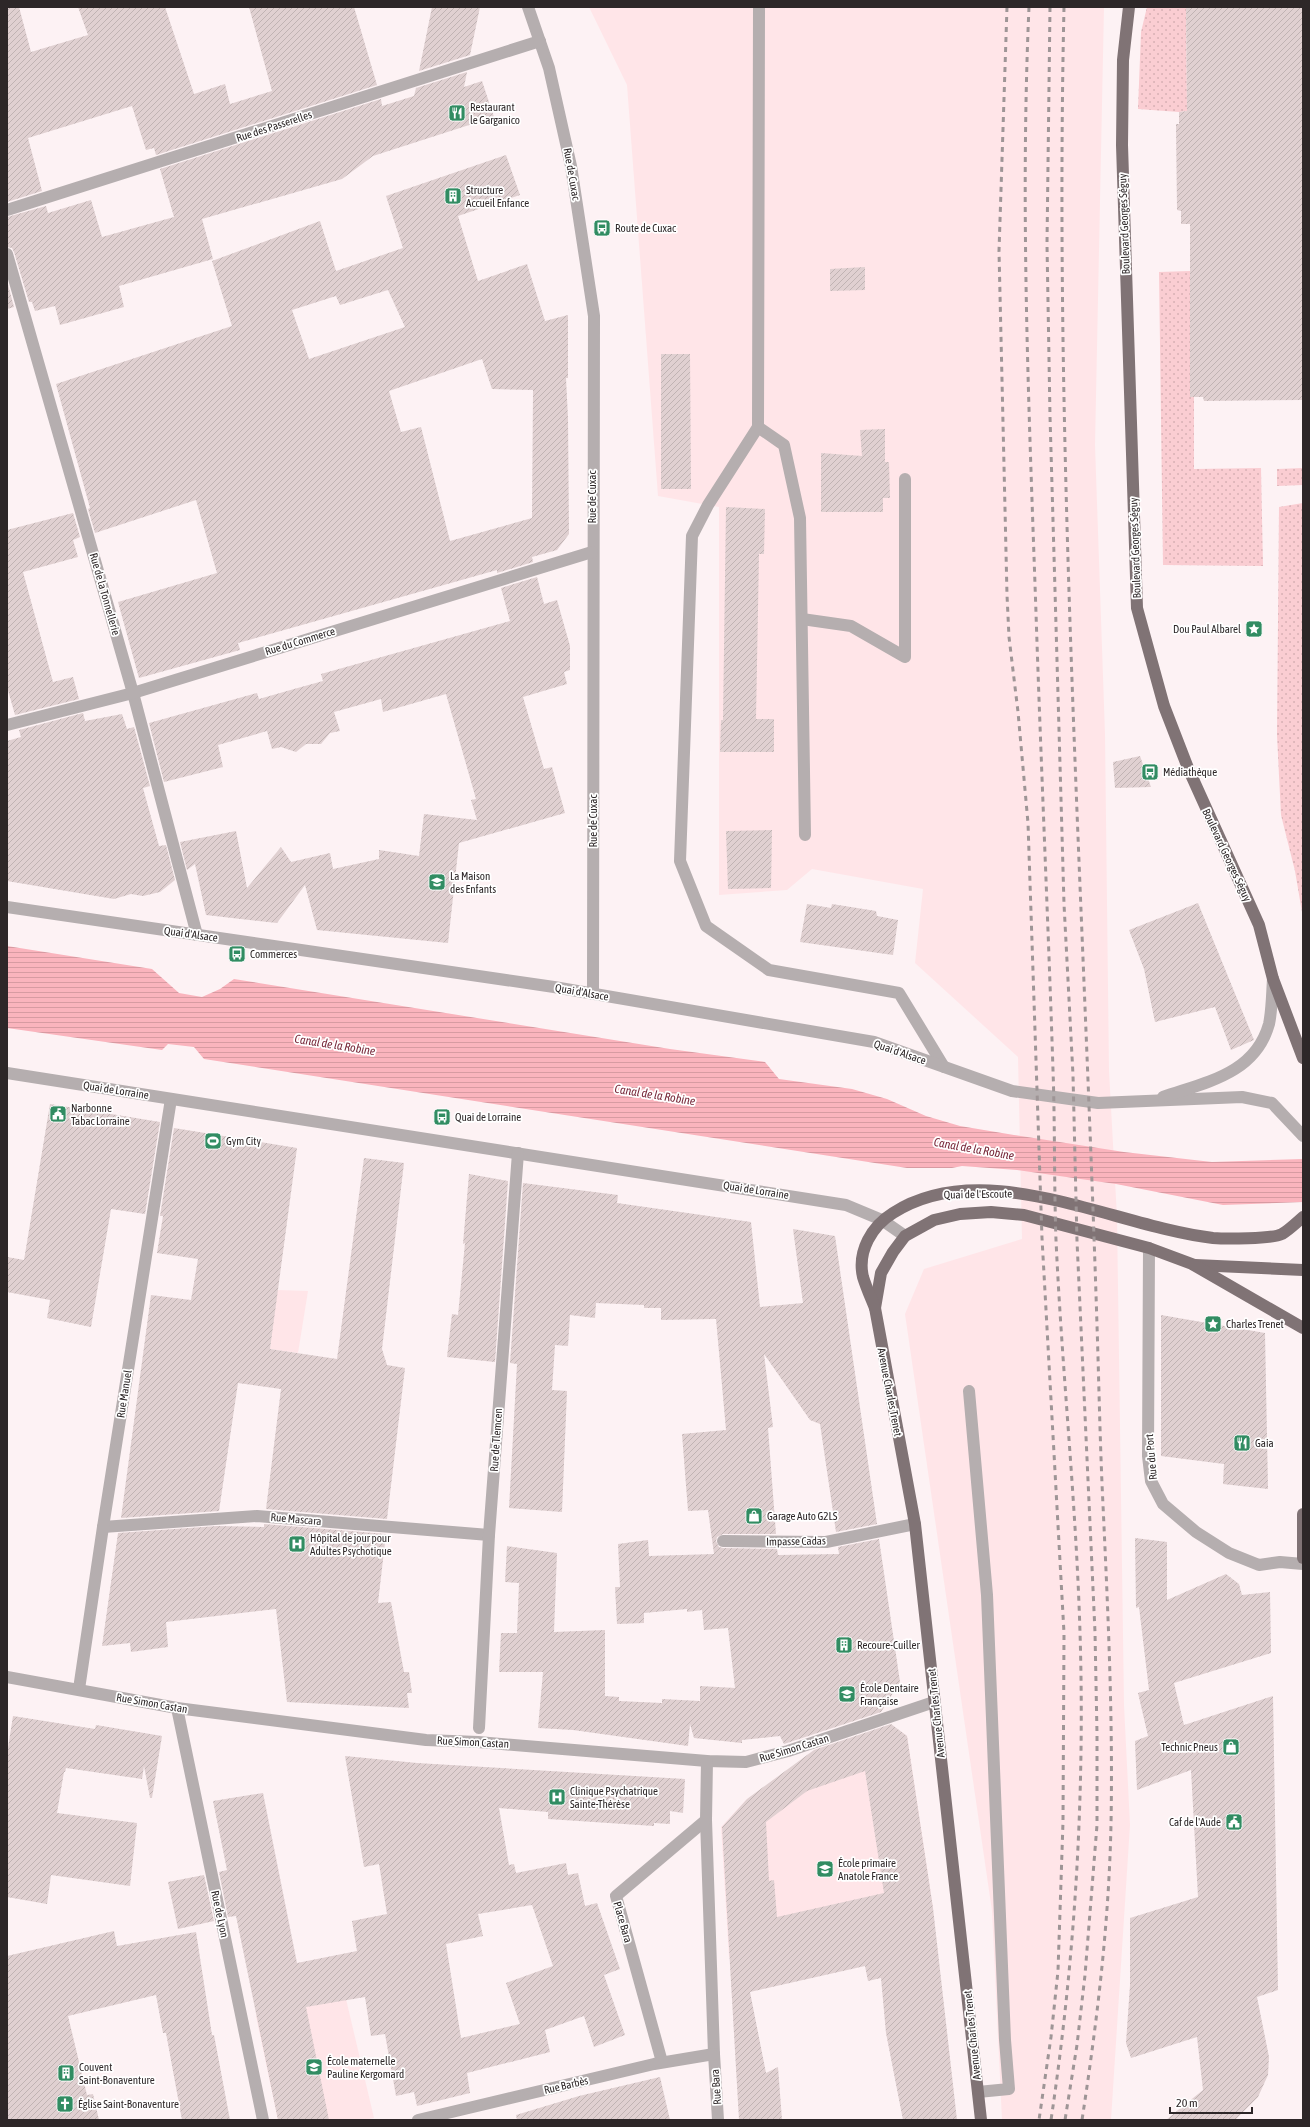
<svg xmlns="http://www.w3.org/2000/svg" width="1310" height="2127" font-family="'Asap Condensed',sans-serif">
	<defs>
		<pattern id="grass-dots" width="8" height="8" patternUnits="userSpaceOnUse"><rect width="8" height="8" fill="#facdd2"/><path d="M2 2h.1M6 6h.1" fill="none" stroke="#d7b0b4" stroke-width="1.8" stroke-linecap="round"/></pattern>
		<pattern id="water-rules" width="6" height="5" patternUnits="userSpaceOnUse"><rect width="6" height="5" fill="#fab4bd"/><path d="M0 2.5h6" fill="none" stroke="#d79ba2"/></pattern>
		<pattern id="building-hatch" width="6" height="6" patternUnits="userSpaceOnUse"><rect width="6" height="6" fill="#e0d0d1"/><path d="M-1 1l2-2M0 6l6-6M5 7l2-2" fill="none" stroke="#c0b3b3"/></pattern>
	</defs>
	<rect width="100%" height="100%" fill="#fdf2f4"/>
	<!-- built -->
	<g fill="#ffe5e8">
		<polygon points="589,7 1104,7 1095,445 1105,734 1109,1071 1117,1217 1124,1705 1130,1825 1111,2120 1002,2120 992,1911 905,1314 924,1269 1022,1239 1018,1057 915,963 923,889 812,869 787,890 719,895 719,507 658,496 627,85"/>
		<polygon points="277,1290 308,1291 298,1353 270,1349"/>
		<polygon points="899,1730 907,1736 933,1908 729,1957 721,1827 746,1800 794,1766"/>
		<polygon points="346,1999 374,2118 364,2120 278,2120 256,2016"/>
	</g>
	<!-- grass -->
	<g fill="url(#grass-dots)">
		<polygon points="1147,7 1186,7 1187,111 1179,112 1138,109 1141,32"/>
		<polygon points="1190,271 1190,397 1194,397 1194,469 1261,468 1263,566 1163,565 1159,272"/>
		<polygon points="1303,468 1303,485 1277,486 1277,469"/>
		<polygon points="1303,503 1303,918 1295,871 1281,815 1277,735 1279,507"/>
	</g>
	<!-- water -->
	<polygon fill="url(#water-rules)" points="7,946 152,969 179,993 202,997 220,989 234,979 670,1049 765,1062 779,1079 852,1089 887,1099 926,1116 960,1126 1014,1135 1124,1152 1212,1162 1303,1159 1303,1202 1223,1205 1116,1184 1017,1170 962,1166 952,1168 907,1168 204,1059 194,1047 168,1044 162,1050 7,1028"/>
	<!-- building -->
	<g fill="url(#building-hatch)" fill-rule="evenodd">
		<polygon points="7,7 19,7 31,52 88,35 78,7 165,7 194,94 225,84 230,104 272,91 249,7 354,7 377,85 156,155 154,148 146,150 132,106 28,138 42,191 7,202"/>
		<polygon points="432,7 480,7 470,55 419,71"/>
		<polygon points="1186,7 1303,7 1303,400 1204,401 1203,397 1190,397 1190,224 1181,224 1181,211 1177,210 1176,124 1179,124 1179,112 1187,111"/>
		<polygon points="467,72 464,87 482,81 494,117 373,156 342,179 202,219 213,259 119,286 124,307 60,325 55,306 35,311 32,302 29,302 14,252 12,248 7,247 7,217 46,206 48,213 91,200 102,237 174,217 160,169 381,99 382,106 414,96 416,88"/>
		<path d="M506,155l14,40 -62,21 20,65 49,-17 18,57 23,-6v63h-2l2,40 1,116 -12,16 -25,7 1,5 -36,11v-3l-259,73 2,7 -101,28 -21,-76 99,-29 -21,-73 -101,33 -7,-24 2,-1 -34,-124 176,-58 -20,-65 108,-40 16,50 67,-23 -17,-52zM388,290l17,37 -96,32 -17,-49 44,-14 4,9zM482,359l10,30 41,1 -1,128 -82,23 -29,-114 -20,5 -12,-41z"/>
		<polygon points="865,267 865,290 830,291 830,269"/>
		<polygon points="7,281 14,307 7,309"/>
		<polygon points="661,354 690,354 691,489 661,489"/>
		<polygon points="885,429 885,462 889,462 890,498 883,498 883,512 821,512 821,453 862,456 860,430"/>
		<polygon points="726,507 765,509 764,554 759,554 756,719 774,719 774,752 720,752 721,720 723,720"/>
		<polygon points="73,513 80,537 73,540 78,557 23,572 53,682 73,677 79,699 15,715 7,687 7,530"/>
		<polygon points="537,577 544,604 557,600 570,646 570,670 564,672 567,684 523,697 544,769 552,767 565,813 459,843 448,943 317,930 305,885 277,923 206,915 195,864 187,870 180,842 236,831 247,888 281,847 291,862 330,853 333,869 379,859 379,850 419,856 424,814 477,820 471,800 476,799 446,694 383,712 381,699 334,712 340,731 330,733 321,744 306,744 296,752 281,747 272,749 267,731 218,745 223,767 164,782 149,723 257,693 259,699 294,689 323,681 321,674 510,621 501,588"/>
		<polygon points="83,713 85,721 122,714 127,729 134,727 150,786 143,788 159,846 166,845 175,880 160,892 143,896 131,894 114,899 7,881 7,741 21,737 19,730"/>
		<polygon points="1140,756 1151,787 1115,788 1113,762"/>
		<polygon points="772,830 771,888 728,889 726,831"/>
		<polygon points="1198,903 1254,1040 1231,1050 1215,1007 1155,1022 1144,969 1129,930"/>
		<polygon points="807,904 831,908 832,904 876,911 877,916 898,920 893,955 800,942"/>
		<polygon points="50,1104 160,1122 145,1214 111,1209 91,1327 47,1318 50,1300 7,1292 7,1257 24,1260"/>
		<polygon points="174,1128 297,1148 270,1349 337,1359 364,1158 404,1163 382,1349 387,1365 405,1368 387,1519 266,1509 281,1389 238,1383 219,1511 121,1518 151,1295 191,1300 198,1259 157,1253 163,1216 160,1216"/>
		<polygon points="469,1174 508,1181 495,1362 447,1357 452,1314 458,1315 465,1243 463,1244"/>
		<polygon points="523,1183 618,1195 617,1203 751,1222 760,1307 803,1303 793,1229 835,1236 877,1524 836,1532 820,1424 810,1420 764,1354 773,1427 768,1428 776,1534 723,1534 717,1537 716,1541 719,1547 723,1548 777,1549 778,1555 839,1554 838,1547 879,1539 900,1682 881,1712 784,1744 780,1736 742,1740 742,1743 694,1738 690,1724 688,1746 573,1730 538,1728 543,1672 499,1672 501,1633 517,1633 519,1583 505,1582 507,1546 557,1553 554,1632 605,1630 605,1696 619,1697 619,1701 662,1703 662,1699 700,1701 700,1686 735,1688 728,1628 704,1630 702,1610 687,1612 687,1609 644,1613 644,1623 617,1624 615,1587 620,1587 618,1544 648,1540 649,1556 714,1554 708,1510 688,1511 682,1434 726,1430 716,1319 661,1320 661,1308 644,1308 644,1305 596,1303 595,1318 570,1315 568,1346 555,1345 552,1390 567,1391 562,1512 509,1508 517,1364 510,1363"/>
		<polygon points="1161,1315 1265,1333 1268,1489 1223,1484 1224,1464 1161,1456"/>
		<polygon points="264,1524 386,1534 378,1603 391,1602 404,1672 409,1672 412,1693 407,1693 409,1708 287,1702 276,1609 166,1622 168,1647 131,1652 130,1643 102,1646 118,1533 217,1526 264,1527"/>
		<polygon points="1135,1538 1167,1542 1167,1600 1226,1574 1239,1584 1242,1595 1270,1592 1271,1653 1174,1683 1184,1725 1273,1696 1278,1990 1257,1997 1269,2057 1268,2075 1258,2097 1235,2120 1166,2120 1203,2090 1197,2037 1131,2058 1126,2043 1130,1985 1130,1918 1198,1897 1191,1770 1137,1790 1135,1741 1148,1736 1138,1693 1149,1690 1139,1607 1136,1608"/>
		<polygon points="13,1716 95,1729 96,1725 162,1736 152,1798 150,1798 144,1766 142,1779 66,1768 65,1772 64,1772 57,1813 137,1823 130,1886 51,1875 47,1904 7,1897 7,1754"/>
		<path d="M891,1724l16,12 26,172 24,212h-54l-17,-87 -5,-55 -13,3 -3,-15 -115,26 16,81 12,-6 4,53h-43l-17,-293 25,-28 67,-49zM865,1771l19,122 -107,24 -3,-37 -5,1 -3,-59 41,-31z"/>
		<path d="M345,1756l72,7 268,16 -2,34 -13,-2v13l-16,-1v3l-106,-7v-7l-49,-4 10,57 5,-1 2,9 50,-10 2,12 10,-2 7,33 12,-3 23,66 -16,6 21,60 -31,12 -10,-31 -39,14 5,22 -83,21 3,20 -53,13 -3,-14 -18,4 -11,-62 -14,2 -6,-39 -59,10 23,113h-51l-42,-204 -8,1 -9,-45 8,-2 -14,-69 50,-8 34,170 60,-12 -5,-30 35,-7 -8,-50 -15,3zM532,1905l21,61 -47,17 14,41 -59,14 -15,-94 37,-8 -5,-22z"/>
		<polygon points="204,1875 214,1921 178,1929 168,1882"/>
		<polygon points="114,1931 117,1946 196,1932 212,2035 214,2035 230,2120 182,2120 166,2033 163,2033 156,1995 68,2016 87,2095 93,2094 99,2120 7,2120 7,1956"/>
		<polygon points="660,2077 670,2120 517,2120 516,2115 579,2096"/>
	</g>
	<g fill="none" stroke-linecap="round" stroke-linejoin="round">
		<!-- minor -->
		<g stroke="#b5aeaf" stroke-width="12">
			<polyline points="528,7 549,68 571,166 594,316 593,994"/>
			<polyline points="759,7 758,427 708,505 692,536 680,861 706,926 769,970 899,993 944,1067"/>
			<polyline points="7,210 540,41"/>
			<polyline points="7,254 133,693 197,935"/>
			<polyline points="758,427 784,445 800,518 805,835"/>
			<polyline points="802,619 851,626 905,657 905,479"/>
			<polyline points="7,725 133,693 592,552"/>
			<polyline points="7,907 554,987 874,1042 1012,1091 1098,1103 1242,1097 1272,1103 1303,1136"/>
			<polyline points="7,1073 846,1205 882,1220 905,1236"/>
			<path d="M1163,1097c43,-15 92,-23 106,-73 3,-14 3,-31 4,-45"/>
			<polyline points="1149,1248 1148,1456 1151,1481 1163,1504 1196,1532 1229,1553 1259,1565 1280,1562 1303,1564"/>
			<polyline points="969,1391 987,1595 1005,2040 1009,2089 978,2092"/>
			<polyline points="103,1527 257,1516 489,1535"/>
			<polyline points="723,1541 826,1542 915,1524"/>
			<polyline points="7,1677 177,1708 426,1740 478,1742 707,1761 746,1762 788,1751 934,1702"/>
			<polyline points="79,1689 103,1527 171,1099"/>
			<polyline points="177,1708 263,2120"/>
			<polyline points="479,1728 489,1535 518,1153"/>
			<polyline points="706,1820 714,2054 718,2120"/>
			<polyline points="662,2062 616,1896 706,1820 707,1761"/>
			<polyline points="418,2120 654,2064 714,2054"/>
		</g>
		<!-- major -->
		<g stroke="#807375" stroke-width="12">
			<polyline points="1129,7 1123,60 1122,145 1137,608 1164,706 1188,768 1259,925 1273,979 1303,1058"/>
			<polyline points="1195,1265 1303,1270"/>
			<polyline points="875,1308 881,1273 893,1252 905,1236 934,1220 960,1214 991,1212 1024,1215 1149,1248 1192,1264 1303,1328"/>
			<polyline points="1303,1514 1303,1558"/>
			<path d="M981,2120l-66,-596 -40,-216c-4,-10 -9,-21 -12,-31 -6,-26 9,-51 30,-64 92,-59 223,14 320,25 12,1 59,1 69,-4 7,-4 14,-11 21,-17"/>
		</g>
		<!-- rail -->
		<g stroke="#9e9596" stroke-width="3" stroke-dasharray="5 5" stroke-linecap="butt">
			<polyline points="1007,7 999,251 1007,595 1009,637 1018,712 1028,823 1042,1238 1064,1633 1063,1822 1058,1971 1051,2037 1039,2120"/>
			<path d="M1029,7c-9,202 0,404 7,606 5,152 12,304 17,457 2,56 1,113 3,170 6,131 20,261 24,392 5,163 -5,327 -29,488"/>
			<polyline points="1050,7 1047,244 1050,416 1064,904 1073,1075 1077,1241 1095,1632 1097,1734 1097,1825 1085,1975 1077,2045 1065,2120"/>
			<path d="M1064,7c-10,439 19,879 33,1318 2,60 3,120 6,180 5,107 10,212 8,319 -2,99 -14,198 -29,296"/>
		</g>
	</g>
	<!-- icons -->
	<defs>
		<g id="restaurant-square" transform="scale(0.9)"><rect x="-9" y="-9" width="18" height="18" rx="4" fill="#318c62" stroke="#fff"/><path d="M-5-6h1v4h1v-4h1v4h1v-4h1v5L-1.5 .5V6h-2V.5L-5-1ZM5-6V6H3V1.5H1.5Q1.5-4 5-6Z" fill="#fff"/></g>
		<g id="building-square" transform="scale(0.9)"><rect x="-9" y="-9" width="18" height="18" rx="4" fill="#318c62" stroke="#fff"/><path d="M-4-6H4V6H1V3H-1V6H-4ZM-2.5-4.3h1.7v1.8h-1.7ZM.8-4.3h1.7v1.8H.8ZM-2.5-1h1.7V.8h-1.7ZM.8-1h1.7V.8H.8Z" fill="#fff"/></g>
		<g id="bus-square" transform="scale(0.9)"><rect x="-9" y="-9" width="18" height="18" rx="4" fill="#318c62" stroke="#fff"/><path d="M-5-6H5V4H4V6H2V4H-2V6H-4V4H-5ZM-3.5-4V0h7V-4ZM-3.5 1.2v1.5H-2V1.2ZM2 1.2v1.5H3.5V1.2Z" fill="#fff"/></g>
		<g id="sight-square" transform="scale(0.9)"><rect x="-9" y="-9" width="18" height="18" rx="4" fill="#318c62" stroke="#fff"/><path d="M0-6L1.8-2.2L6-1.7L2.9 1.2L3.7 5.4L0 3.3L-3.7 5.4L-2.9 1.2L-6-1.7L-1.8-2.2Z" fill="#fff"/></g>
		<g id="school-square" transform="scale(0.9)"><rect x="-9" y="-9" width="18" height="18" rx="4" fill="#318c62" stroke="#fff"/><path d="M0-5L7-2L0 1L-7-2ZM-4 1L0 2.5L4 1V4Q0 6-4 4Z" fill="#fff"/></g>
		<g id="civic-square" transform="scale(0.9)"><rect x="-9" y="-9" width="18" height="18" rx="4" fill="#318c62" stroke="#fff"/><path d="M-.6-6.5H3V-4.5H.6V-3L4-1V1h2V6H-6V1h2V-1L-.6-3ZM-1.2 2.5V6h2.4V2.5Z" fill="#fff"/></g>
		<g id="stadium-square" transform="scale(0.9)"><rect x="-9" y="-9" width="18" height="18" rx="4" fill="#318c62" stroke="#fff"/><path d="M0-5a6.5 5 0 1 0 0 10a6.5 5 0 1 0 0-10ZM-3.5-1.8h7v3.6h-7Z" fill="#fff"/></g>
		<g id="shop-square" transform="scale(0.9)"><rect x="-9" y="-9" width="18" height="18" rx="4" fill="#318c62" stroke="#fff"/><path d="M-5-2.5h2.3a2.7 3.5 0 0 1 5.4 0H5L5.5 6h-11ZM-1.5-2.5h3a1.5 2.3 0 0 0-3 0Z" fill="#fff"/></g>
		<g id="hospital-square" transform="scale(0.9)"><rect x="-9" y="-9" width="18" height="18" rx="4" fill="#318c62" stroke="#fff"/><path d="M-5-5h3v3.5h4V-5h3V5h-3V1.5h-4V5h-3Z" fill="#fff"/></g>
		<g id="university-square" transform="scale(0.9)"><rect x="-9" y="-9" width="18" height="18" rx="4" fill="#318c62" stroke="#fff"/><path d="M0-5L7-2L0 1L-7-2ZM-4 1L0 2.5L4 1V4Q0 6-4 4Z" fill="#fff"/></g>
		<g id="church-square" transform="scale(0.9)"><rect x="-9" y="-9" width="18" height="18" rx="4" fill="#318c62" stroke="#fff"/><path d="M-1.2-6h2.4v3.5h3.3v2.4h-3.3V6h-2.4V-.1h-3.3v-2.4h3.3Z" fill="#fff"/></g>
	</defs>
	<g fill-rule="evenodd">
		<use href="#restaurant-square" x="457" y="113"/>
		<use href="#building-square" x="453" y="196"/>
		<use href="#bus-square" x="602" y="228"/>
		<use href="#sight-square" x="1254" y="629"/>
		<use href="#bus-square" x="1150" y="772"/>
		<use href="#school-square" x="437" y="882"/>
		<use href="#bus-square" x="237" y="954"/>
		<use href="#civic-square" x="58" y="1114"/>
		<use href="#bus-square" x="442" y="1117"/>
		<use href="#stadium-square" x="213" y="1141"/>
		<use href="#sight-square" x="1213" y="1324"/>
		<use href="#restaurant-square" x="1242" y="1443"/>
		<use href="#shop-square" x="754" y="1516"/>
		<use href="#hospital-square" x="297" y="1544"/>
		<use href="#building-square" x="844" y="1645"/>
		<use href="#university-square" x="847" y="1694"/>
		<use href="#shop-square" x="1231" y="1747"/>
		<use href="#hospital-square" x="557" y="1797"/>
		<use href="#civic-square" x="1234" y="1822"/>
		<use href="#school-square" x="825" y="1869"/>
		<use href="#school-square" x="314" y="2067"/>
		<use href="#building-square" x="66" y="2073"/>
		<use href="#church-square" x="65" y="2104"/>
	</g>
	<g text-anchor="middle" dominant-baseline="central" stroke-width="3.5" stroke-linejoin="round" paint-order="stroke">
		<!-- poi labels -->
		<g font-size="11" fill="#2d2728" stroke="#fff" text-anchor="start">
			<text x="470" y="107">Restaurant<tspan x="470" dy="13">le Garganico</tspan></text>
			<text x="466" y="190">Structure<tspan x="466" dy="13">Accueil Enfance</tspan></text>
			<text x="615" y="228">Route de Cuxac</text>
			<text x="1241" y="629" text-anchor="end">Dou Paul Albarel</text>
			<text x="1163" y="772">Médiathèque</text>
			<text x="450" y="876">La Maison<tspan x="450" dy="13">des Enfants</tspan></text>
			<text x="250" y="954">Commerces</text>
			<text x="71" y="1108">Narbonne<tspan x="71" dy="13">Tabac Lorraine</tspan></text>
			<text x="455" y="1117">Quai de Lorraine</text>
			<text x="226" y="1141">Gym City</text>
			<text x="1226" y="1324">Charles Trenet</text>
			<text x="1255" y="1443">Gaia</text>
			<text x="767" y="1516">Garage Auto G2LS</text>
			<text x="310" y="1538">Hôpital de jour pour<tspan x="310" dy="13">Adultes Psychotique</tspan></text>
			<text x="857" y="1645">Recoure-Cuiller</text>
			<text x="860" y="1688">École Dentaire<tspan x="860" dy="13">Française</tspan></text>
			<text x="1218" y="1747" text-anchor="end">Technic Pneus</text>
			<text x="570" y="1791">Clinique Psychatrique<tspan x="570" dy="13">Sainte-Thérèse</tspan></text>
			<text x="1221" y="1822" text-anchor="end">Caf de l'Aude</text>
			<text x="838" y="1863">École primaire<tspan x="838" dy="13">Anatole France</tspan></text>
			<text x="327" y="2061">École maternelle<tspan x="327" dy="13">Pauline Kergomard</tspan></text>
			<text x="79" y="2067">Couvent<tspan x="79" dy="13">Saint-Bonaventure</tspan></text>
			<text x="78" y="2104">Église Saint-Bonaventure</text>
		</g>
		<!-- street labels -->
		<g font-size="11" fill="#2d2728" stroke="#fff">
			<text transform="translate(274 126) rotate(-18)">Rue des Passerelles</text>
			<text transform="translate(572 174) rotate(80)">Rue de Cuxac</text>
			<text transform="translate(1124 224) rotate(-92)">Boulevard Georges Séguy</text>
			<text transform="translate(592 497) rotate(-90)">Rue de Cuxac</text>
			<text transform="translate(1135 548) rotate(-92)">Boulevard Georges Séguy</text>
			<text transform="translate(105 594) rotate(74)">Rue de la Tonnellerie</text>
			<text transform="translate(300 641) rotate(-17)">Rue du Commerce</text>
			<text transform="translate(593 821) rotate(-90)">Rue de Cuxac</text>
			<text transform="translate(1227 855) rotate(65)">Boulevard Georges Séguy</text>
			<text transform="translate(191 934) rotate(8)">Quai d'Alsace</text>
			<text transform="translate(582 992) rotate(10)">Quai d'Alsace</text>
			<text transform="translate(900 1052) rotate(19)">Quai d'Alsace</text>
			<text transform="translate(116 1090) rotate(9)">Quai de Lorraine</text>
			<text transform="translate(756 1190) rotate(9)">Quai de Lorraine</text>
			<text transform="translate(978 1194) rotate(-1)">Quai de l'Escoute</text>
			<text transform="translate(890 1392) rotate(79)">Avenue Charles Trenet</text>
			<text transform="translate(124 1394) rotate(-81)">Rue Manuel</text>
			<text transform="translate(496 1440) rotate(-86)">Rue de Tlemcen</text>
			<text transform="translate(1151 1457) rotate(-95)">Rue du Port</text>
			<text transform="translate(296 1519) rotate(5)">Rue Mascara</text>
			<text transform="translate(796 1541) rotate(-1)">Impasse Cadas</text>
			<text transform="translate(152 1703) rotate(10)">Rue Simon Castan</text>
			<text transform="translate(936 1713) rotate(-96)">Avenue Charles Trenet</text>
			<text transform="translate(473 1742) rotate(3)">Rue Simon Castan</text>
			<text transform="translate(794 1748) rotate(-17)">Rue Simon Castan</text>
			<text transform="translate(220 1914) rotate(78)">Rue de Lyon</text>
			<text transform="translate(623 1922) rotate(74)">Place Bara</text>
			<text transform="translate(972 2035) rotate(-96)">Avenue Charles Trenet</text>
			<text transform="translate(566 2085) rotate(-13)">Rue Barbès</text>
			<text transform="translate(716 2087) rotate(-94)">Rue Bara</text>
		</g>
		<!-- water labels -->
		<g font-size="12" font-style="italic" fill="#772739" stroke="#fff">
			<text transform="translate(335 1045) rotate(9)">Canal de la Robine</text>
			<text transform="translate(655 1095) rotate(9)">Canal de la Robine</text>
			<text transform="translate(974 1149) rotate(10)">Canal de la Robine</text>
		</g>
	</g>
	<!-- border -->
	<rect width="1310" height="2127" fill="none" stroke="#2d2728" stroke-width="16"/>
	<!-- scale -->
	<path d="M1170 2107v6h82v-6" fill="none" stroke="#2d2728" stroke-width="2"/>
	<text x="1176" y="2107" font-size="12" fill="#2d2728" stroke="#ffffff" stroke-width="3" paint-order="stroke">20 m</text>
</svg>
